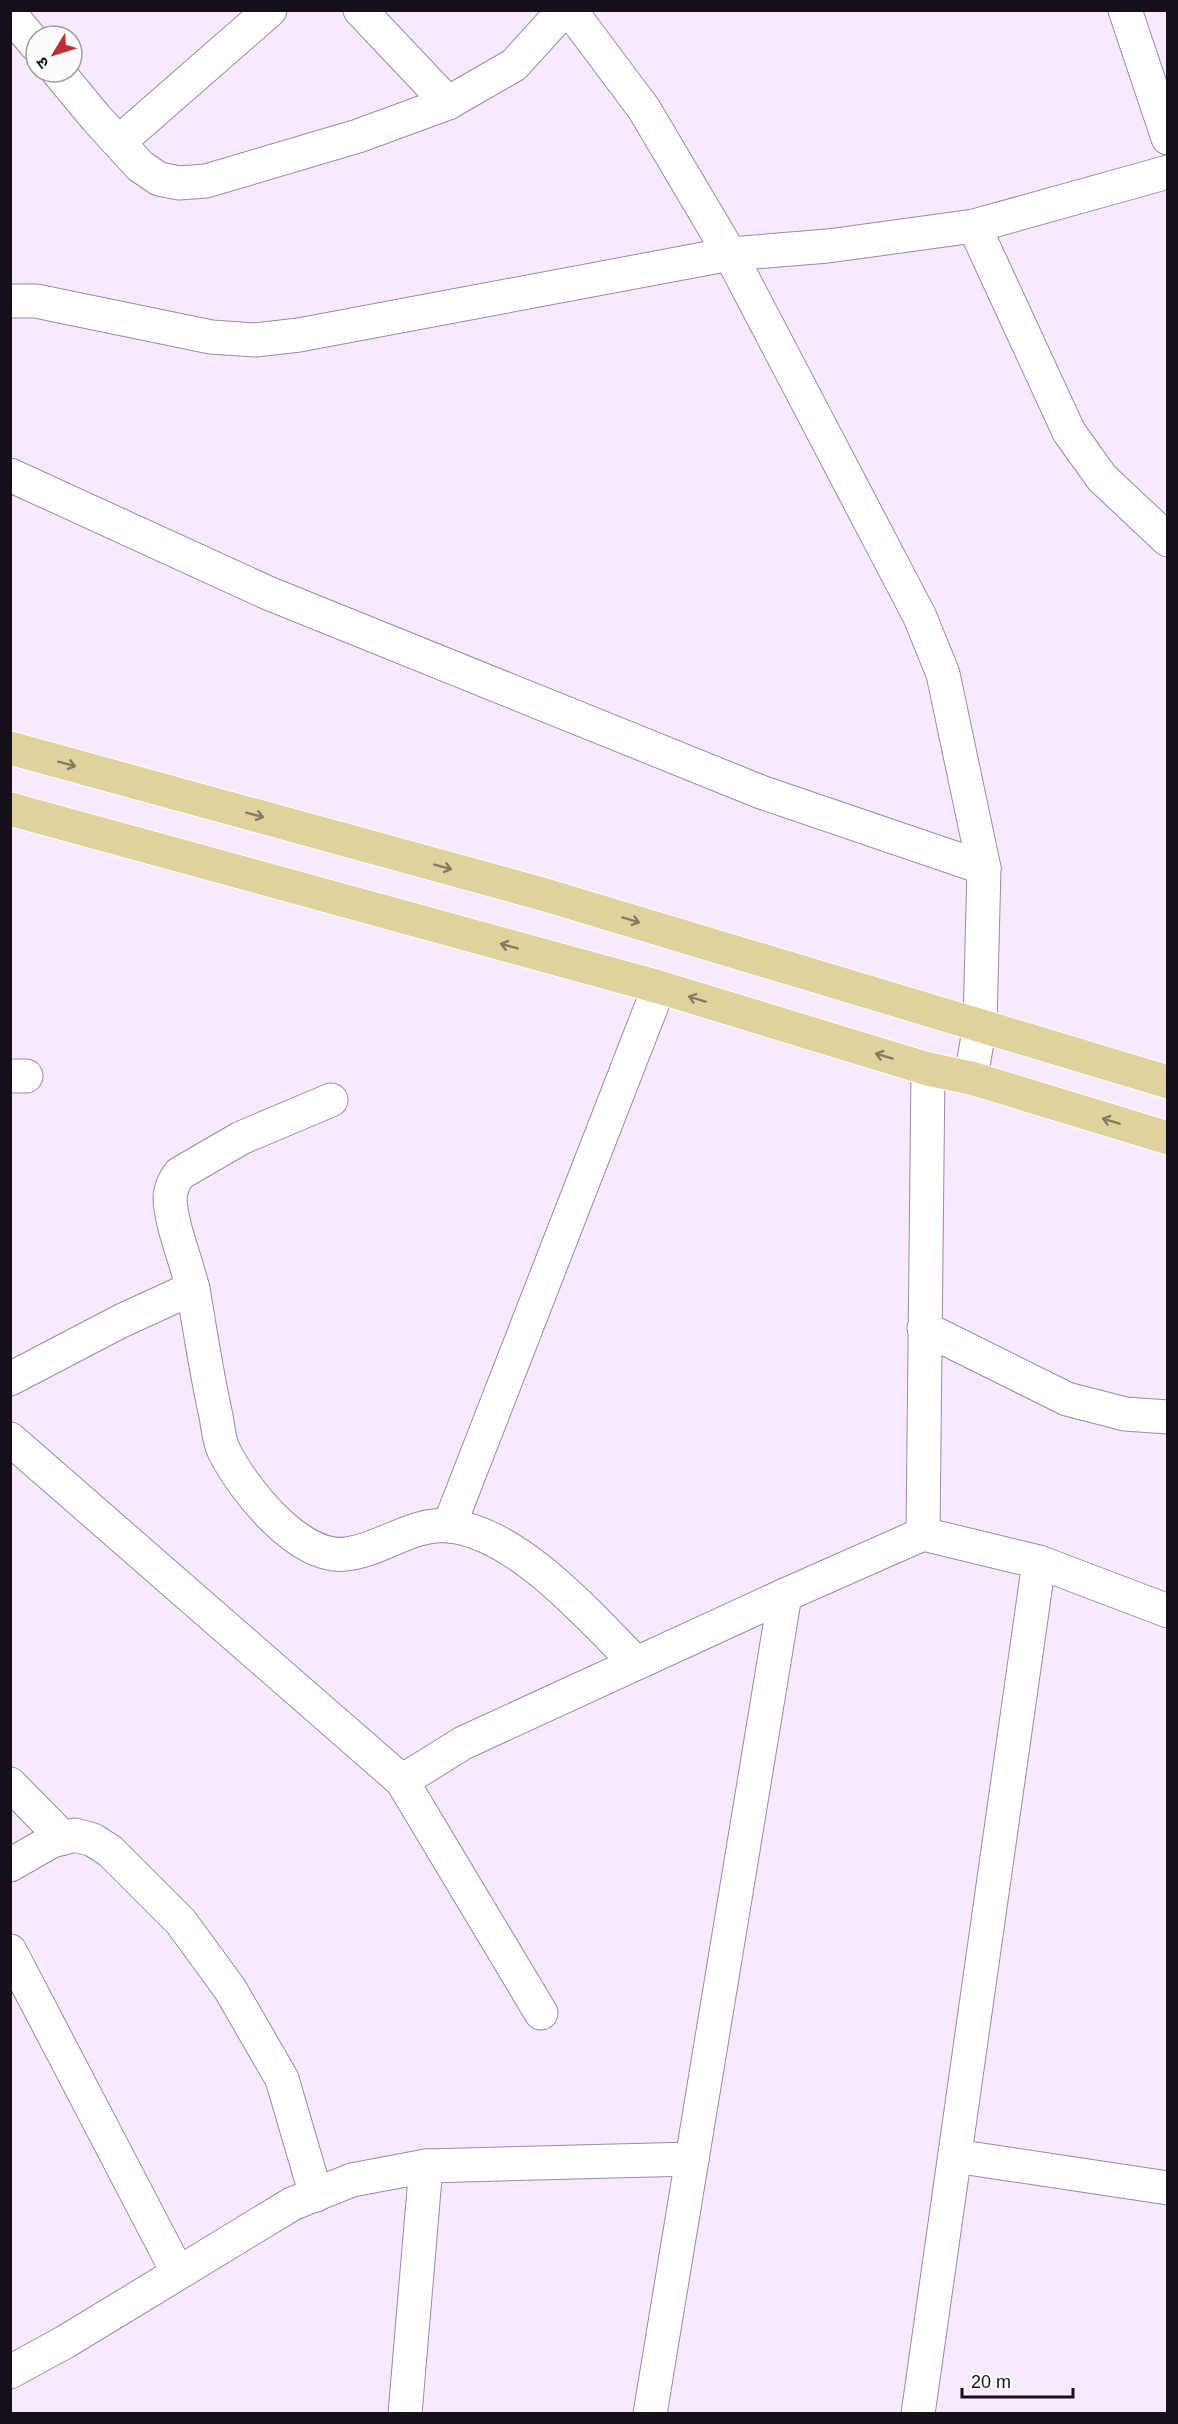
<svg xmlns="http://www.w3.org/2000/svg" width="1178" height="2424" font-family="Helvetica,'Noto Sans Devanagari',sans-serif">
	<rect width="100%" height="100%" fill="#f6eafe"/>
	<g fill="none" stroke-linecap="round" stroke-linejoin="round">
		<!-- minor casing -->
		<g stroke="#9c89a8" stroke-width="35">
			<g id="minor">
				<polyline points="360,10 448,103"/>
				<polyline points="570,10 644,109 730,254 920,617 943,674 984,868 980,1024 971,1078"/>
				<polyline points="1125,10 1168,138"/>
				<polyline points="10,14 36,45"/>
				<polyline points="58,72 97,119 140,166 159,179 179,183 206,181 358,136 448,103 514,65 564,10"/>
				<polyline points="119,142 270,10"/>
				<polyline points="974,226 1069,432 1102,478 1168,540"/>
				<polyline points="10,301 36,301 211,337 255,340 299,335 730,254 828,246 974,226 1168,172"/>
				<polyline points="10,475 268,593 761,792 984,868"/>
				<polyline points="10,1076 26,1076"/>
				<path d="M331,1100l-90,38 -62,36c-5,8 -9,15 -9,25 2,32 18,64 24,96 7,41 13,81 22,121 2,11 3,25 8,35 19,38 75,109 122,103 36,-4 66,-32 104,-28 69,8 139,90 186,137"/>
				<polyline points="924,1328 1067,1399 1125,1414 1168,1417"/>
				<polyline points="10,1379 121,1321 193,1288"/>
				<polyline points="10,1439 402,1781 541,2013"/>
				<polyline points="449,1526 659,987"/>
				<polyline points="1039,1562 1168,1611"/>
				<polyline points="402,1781 463,1743 785,1595"/>
				<polyline points="10,1784 63,1838"/>
				<polyline points="10,1865 52,1841 75,1835 93,1840 110,1851 181,1922 230,1989 282,2079 316,2195"/>
				<polyline points="10,1951 178,2273"/>
				<polyline points="955,2156 1168,2188"/>
				<polyline points="10,2372 65,2342 292,2204 352,2180 426,2166 692,2159"/>
				<polyline points="405,2414 426,2166"/>
				<polyline points="650,2414 785,1595 923,1534"/>
				<polyline points="918,2414 1039,1562 923,1534 928,1069"/>
			</g>
		</g>
		<!-- primary casing -->
		<g stroke="#fff" stroke-width="35">
			<g id="primary">
				<polyline points="10,748 542,894 1168,1082"/>
				<polyline points="10,809 659,987 928,1069 971,1078 1168,1138"/>
			</g>
		</g>
		<!-- minor -->
		<use href="#minor" stroke="#fff" stroke-width="33"/>
		<!-- primary -->
		<use href="#primary" stroke="#e0d29d" stroke-width="33"/>
	</g>
	<!-- one-way arrows -->
	<defs><path id="oneway-shaft" d="M-6 0H5M1.5-3L5.5 0L1.5 3" fill="none" stroke-width="1.6" stroke-linecap="round" stroke-linejoin="round" transform="scale(1.5)"/></defs>
	<g stroke="#857a62">
		<use href="#oneway-shaft" transform="translate(67 764) rotate(15)"/>
		<use href="#oneway-shaft" transform="translate(255 815) rotate(15)"/>
		<use href="#oneway-shaft" transform="translate(443 867) rotate(15)"/>
		<use href="#oneway-shaft" transform="translate(631 920) rotate(17)"/>
		<use href="#oneway-shaft" transform="translate(509 946) rotate(-165)"/>
		<use href="#oneway-shaft" transform="translate(697 999) rotate(-163)"/>
		<use href="#oneway-shaft" transform="translate(884 1056) rotate(-163)"/>
		<use href="#oneway-shaft" transform="translate(1111 1121) rotate(-163)"/>
	</g>
	<!-- border -->
	<rect width="1178" height="2424" fill="none" stroke="#160f1a" stroke-width="24"/>
	<!-- north arrow -->
	<g transform="translate(54 54) rotate(232)"><circle r="28" fill="#fcfcfc" stroke="#a09da2" stroke-width="1.5"/>
	<path d="M0-4.5L10 22L0 15L-10 22Z" fill="#be2e37"/>
	<text y="-9" font-size="16" font-weight="bold" text-anchor="middle" fill="#160f1a">उ</text>
	</g>
	<!-- scale -->
	<path d="M962 2388v9h111v-9" fill="none" stroke="#160f1a" stroke-width="3"/>
	<text x="971" y="2388" font-size="18" fill="#160f1a" stroke="#fcfcfc" stroke-width="4.5" paint-order="stroke">20 m</text>
</svg>
